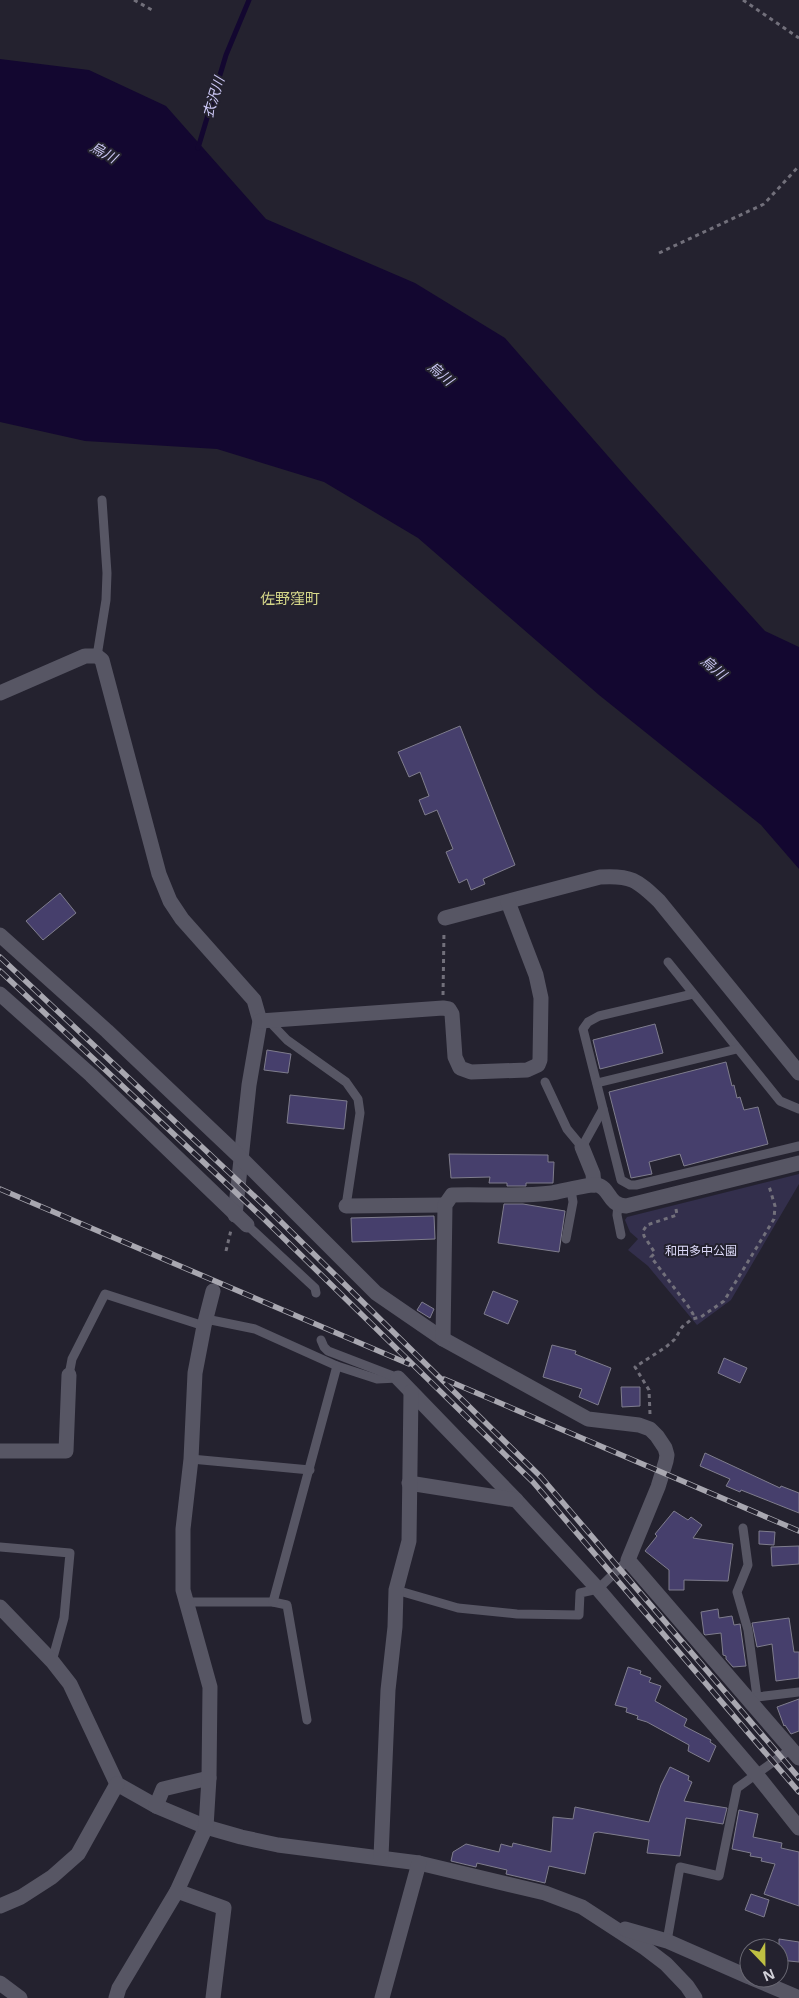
<svg xmlns="http://www.w3.org/2000/svg" width="799" height="1998" font-family="'Noto Sans','Noto Sans JP',sans-serif">
	<rect width="100%" height="100%" fill="#24222f"/>
	<!-- green -->
	<polygon fill="#332f4c" points="799,1174 799,1184 731,1300 697,1325 648,1266 628,1250 638,1239 630,1232 625,1220 627,1217"/>
	<!-- water -->
	<polygon fill="#130730" points="0,59 89,70 166,106 266,219 415,283 505,338 628,479 765,631 799,647 799,869 761,825 599,695 418,538 324,482 217,449 85,441 0,422"/>
	<g fill="none" stroke-linecap="round" stroke-linejoin="round">
		<!-- stream -->
		<polyline stroke="#130730" stroke-width="5" points="198,148 226,55 249,0"/>
	</g>
	<!-- building -->
	<g fill="#463f6c" stroke="#7f7d8d">
		<polygon points="460,726 515,865 483,879 485,884 471,890 467,879 459,883 446,852 453,849 437,810 425,815 419,800 429,796 420,772 409,777 398,752"/>
		<polygon points="60,893 76,913 43,940 26,921"/>
		<polygon points="655,1024 663,1053 600,1069 593,1040"/>
		<polygon points="267,1050 291,1054 288,1073 264,1070"/>
		<polygon points="726,1062 732,1086 734,1085 737,1098 740,1097 744,1110 758,1107 768,1144 684,1166 680,1154 649,1162 652,1174 631,1178 609,1092"/>
		<polygon points="290,1095 347,1101 344,1129 287,1123"/>
		<polygon points="449,1154 548,1155 548,1162 554,1162 553,1183 526,1183 526,1186 507,1186 507,1183 489,1183 490,1177 451,1178"/>
		<polygon points="504,1204 523,1204 565,1211 559,1252 498,1243"/>
		<polygon points="434,1216 435,1239 352,1242 351,1218"/>
		<polygon points="493,1291 518,1301 508,1324 484,1314"/>
		<polygon points="422,1302 434,1309 430,1318 417,1310"/>
		<polygon points="552,1345 576,1351 575,1354 611,1368 598,1405 579,1397 582,1389 543,1377"/>
		<polygon points="724,1358 747,1368 740,1383 718,1373"/>
		<polygon points="621,1387 640,1387 640,1406 622,1407"/>
		<polygon points="705,1453 780,1488 781,1486 799,1493 799,1513 741,1490 740,1492 726,1486 730,1479 700,1466"/>
		<polygon points="674,1511 688,1520 691,1517 702,1525 693,1538 733,1544 728,1581 684,1580 684,1590 669,1590 669,1570 645,1551 657,1536 655,1534"/>
		<polygon points="759,1531 775,1532 774,1545 759,1544"/>
		<polygon points="799,1546 799,1564 772,1566 771,1547"/>
		<polygon points="718,1609 719,1618 732,1616 734,1625 740,1624 746,1666 733,1667 726,1659 726,1656 723,1655 721,1633 705,1635 704,1634 701,1612"/>
		<polygon points="789,1618 794,1652 799,1652 799,1678 776,1681 772,1644 757,1647 752,1623"/>
		<polygon points="628,1667 641,1671 640,1674 651,1678 649,1682 661,1686 655,1701 687,1719 684,1726 711,1740 710,1742 716,1746 709,1762 688,1751 689,1745 647,1722 637,1719 638,1716 626,1712 627,1708 615,1705"/>
		<polygon points="799,1699 799,1731 791,1734 785,1725 784,1726 777,1707"/>
		<polygon points="670,1767 689,1776 688,1780 692,1782 684,1801 727,1808 723,1824 686,1818 680,1856 647,1853 649,1840 598,1832 594,1833 585,1874 549,1866 545,1883 506,1874 507,1870 477,1863 476,1867 451,1861 453,1852 466,1844 499,1852 501,1844 512,1847 513,1843 551,1852 553,1817 573,1819 575,1807 649,1822 661,1785"/>
		<polygon points="739,1810 758,1814 753,1837 782,1843 781,1848 799,1852 799,1906 764,1894 775,1864 761,1861 762,1858 750,1856 751,1853 732,1849"/>
		<polygon points="751,1894 769,1900 764,1917 745,1910"/>
		<polygon points="779,1939 799,1942 799,1962 779,1960"/>
	</g>
	<g fill="none" stroke-linecap="round" stroke-linejoin="round">
		<!-- path -->
		<g stroke="#72707b" stroke-width="3" stroke-dasharray="4 4" stroke-linecap="butt">
			<polyline points="134,0 152,10"/>
			<polyline points="743,0 799,38"/>
			<polyline points="659,253 764,204 799,166"/>
			<polyline points="443,995 444,931"/>
			<polyline points="676,1209 677,1215 647,1225 643,1231 644,1236 655,1253 651,1257 688,1306 693,1314 692,1319"/>
			<polyline points="226,1251 231,1230"/>
			<polyline points="650,1414 649,1390 635,1367 666,1347 675,1339 682,1327 692,1319 701,1317 724,1301 774,1219 775,1206 769,1186"/>
		</g>
		<!-- lane -->
		<g stroke="#575664" stroke-width="9">
			<polyline points="97,656 106,600 107,573 102,500"/>
			<polyline points="668,962 780,1101 799,1109"/>
			<polyline points="693,994 599,1016 588,1022 583,1029 621,1180 630,1185 636,1185 799,1146"/>
			<polyline points="268,1020 287,1040 346,1082 358,1099 360,1113 346,1206"/>
			<polyline points="545,1082 567,1129 582,1147 603,1109"/>
			<polyline points="597,1083 737,1049"/>
			<polyline points="618,1205 617,1215 621,1235"/>
			<polyline points="247,1225 315,1288 316,1293"/>
			<polyline points="566,1239 573,1202 571,1190"/>
			<polyline points="206,1319 255,1329 337,1366 377,1379 398,1378"/>
			<polyline points="321,1340 324,1347 328,1351 393,1376"/>
			<polyline points="69,1375 72,1359 105,1294 204,1326"/>
			<polyline points="191,1459 310,1470"/>
			<polyline points="743,1528 748,1565 737,1592 748,1630 757,1697"/>
			<polyline points="0,1547 70,1553 64,1618 52,1661"/>
			<polyline points="396,1590 458,1608 517,1614 579,1615 580,1593 598,1589 628,1560"/>
			<polyline points="187,1602 273,1602 287,1605 307,1720"/>
			<polyline points="273,1602 337,1366"/>
			<polyline points="753,1700 757,1697 799,1692"/>
			<polyline points="667,1941 680,1867 719,1876 737,1788 791,1749"/>
		</g>
		<!-- street -->
		<g stroke="#575664" stroke-width="15">
			<polyline points="0,693 85,656 97,656 102,660 159,874 170,901 182,919 254,1000 260,1021 249,1085 235,1215"/>
			<path d="M445,918l155,-41c31,-2 37,3 59,24l140,172"/>
			<polyline points="0,935 107,1031 242,1159 376,1293 443,1339 588,1419 639,1425 650,1429 657,1436 665,1448 667,1455 666,1461 658,1487 628,1560 799,1758"/>
			<polyline points="0,994 91,1075 247,1225"/>
			<polyline points="260,1021 443,1008 449,1009 452,1014 455,1057 460,1068 471,1072 527,1070 538,1065 540,1060 541,998 536,975 508,902"/>
			<polyline points="582,1147 593,1174 594,1185"/>
			<polyline points="346,1206 445,1205"/>
			<path d="M443,1339l2,-134 7,-10c33,-1 67,2 100,-2 10,-2 36,-9 45,-8 14,3 10,20 29,21l173,-43"/>
			<polyline points="398,1378 516,1500 598,1589 756,1774 799,1828"/>
			<polyline points="0,1451 66,1451 69,1375"/>
			<polyline points="409,1483 516,1500"/>
			<polyline points="0,1607 52,1661 70,1684 117,1784 156,1806 206,1827 241,1837 278,1845 419,1863 545,1893 582,1907 645,1948 666,1964 687,1986 695,1998"/>
			<polyline points="156,1806 163,1789 209,1778"/>
			<polyline points="381,1857 388,1690 395,1627 396,1590 409,1541 411,1392"/>
			<polyline points="177,1891 224,1908 213,1998"/>
			<polyline points="0,1906 21,1897 52,1877 78,1854 117,1784"/>
			<polyline points="625,1929 667,1941 749,1977"/>
			<polyline points="752,1978 799,1998"/>
			<polyline points="116,1998 119,1988 177,1891 206,1827 209,1778 210,1687 183,1590 183,1529 191,1459 195,1373 204,1326 213,1291"/>
			<polyline points="382,1998 419,1863"/>
		</g>
		<!-- secondary -->
		<polyline stroke="#575664" stroke-width="15" points="0,1983 20,1998"/>
		<!-- rail casing -->
		<g stroke="#a8a7b0" stroke-width="5.5">
			<g id="rail">
				<polyline points="0,957 268,1209 541,1477 799,1778"/>
				<polyline points="0,971 262,1217 533,1482 799,1792"/>
				<polyline points="0,1189 409,1364"/>
				<polyline points="444,1379 799,1531"/>
			</g>
		</g>
		<!-- rail -->
		<use href="#rail" stroke="#24222f" stroke-width="4" stroke-dasharray="11" stroke-linecap="butt"/>
	</g>
	<g text-anchor="middle" dominant-baseline="central" stroke-width="4" stroke-linejoin="round" paint-order="stroke">
		<!-- park labels -->
		<g font-size="12" fill="#dddaf9" stroke="#24222f">
			<text x="701" y="1250">和田多中公園</text>
		</g>
		<!-- water labels -->
		<g font-size="14" font-style="italic" fill="#ccc8f5" stroke="#24222f">
			<text transform="translate(213 97) rotate(-73)">衣沢川</text>
			<text transform="translate(104 152) rotate(29)">烏川</text>
			<text transform="translate(441 373) rotate(40)">烏川</text>
			<text transform="translate(714 667) rotate(40)">烏川</text>
		</g>
		<!-- quarter labels -->
		<g font-size="15" fill="#d5d789" stroke="#24222f">
			<text x="290" y="598">佐野窪町</text>
		</g>
	</g>
	<!-- north arrow -->
	<g transform="translate(764 1963) rotate(158)"><circle r="24" fill="#24222f" stroke="#696873"/>
	<path d="M0-4L9 19L0 12L-9 19Z" fill="#bebf42"/>
	<text y="-8" font-size="14" font-weight="bold" text-anchor="middle" fill="#d1d0d8">N</text>
	</g>
</svg>
